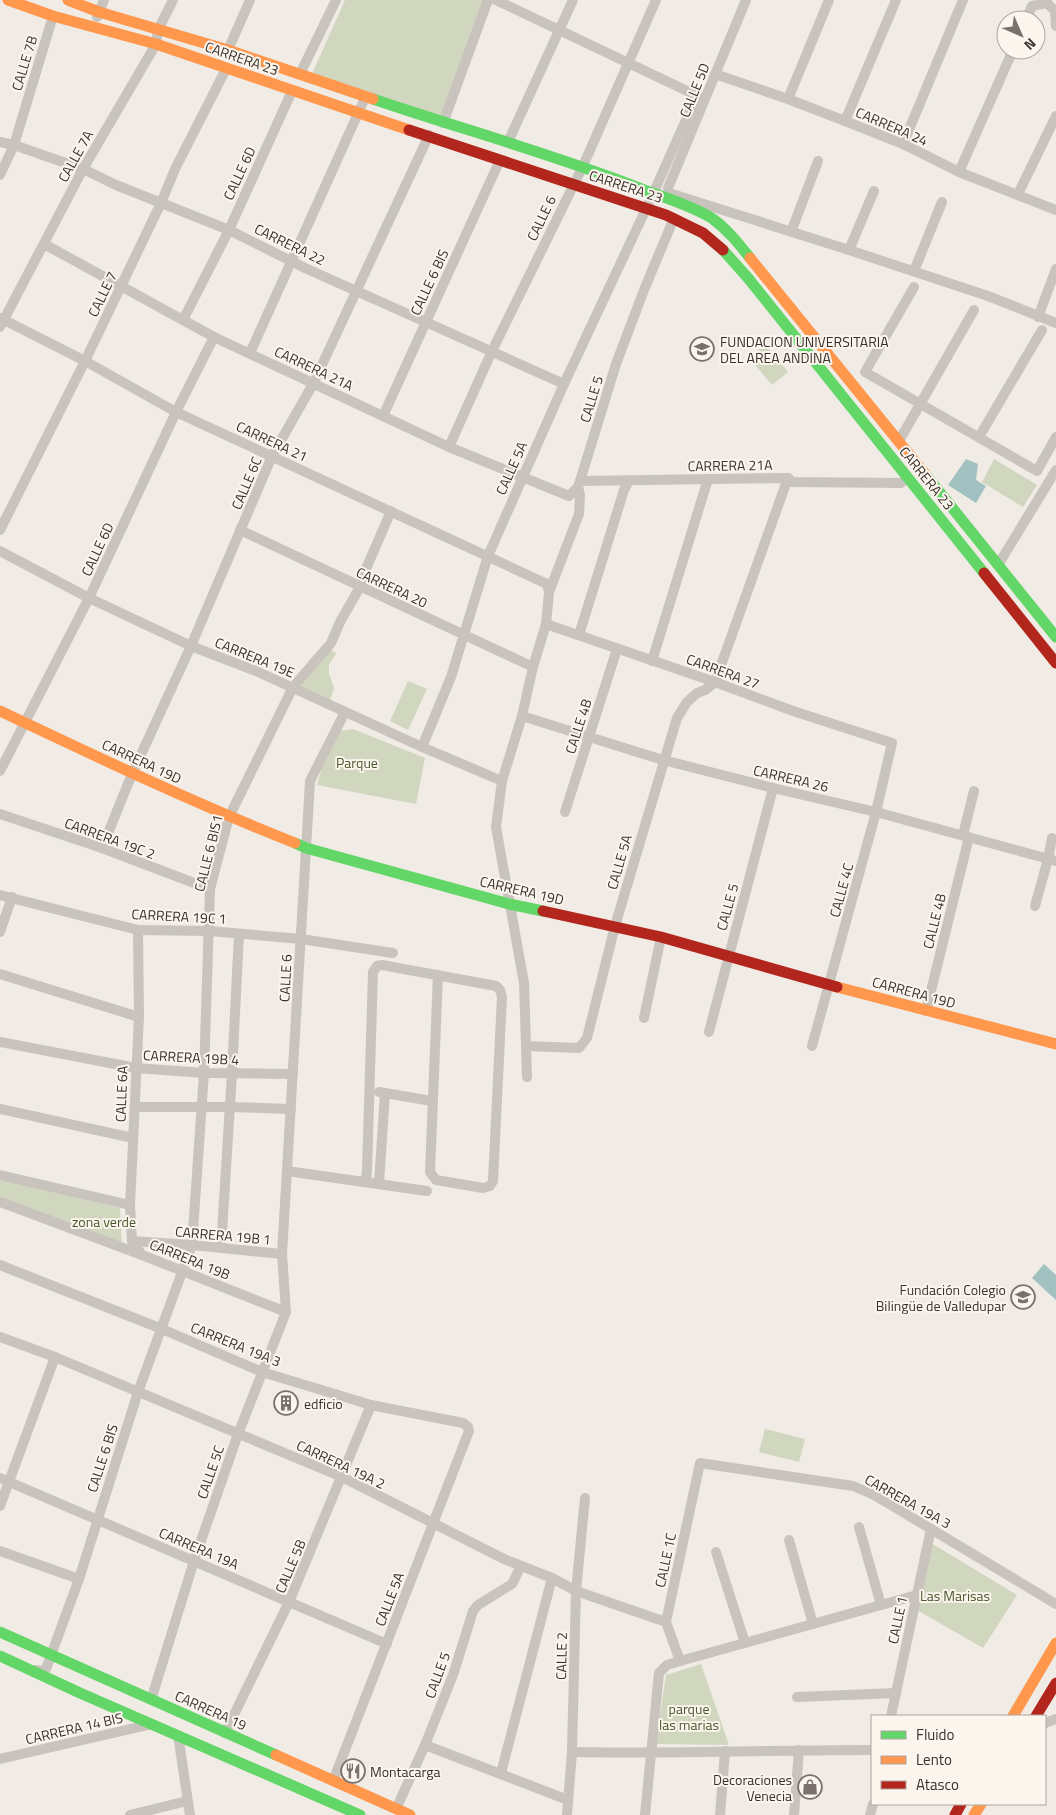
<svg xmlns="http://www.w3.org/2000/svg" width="1056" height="1815" font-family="'Titillium Web',sans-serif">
	<rect width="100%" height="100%" fill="#f0ebe5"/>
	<!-- green -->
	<g fill="#d1d6bf">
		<polygon points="345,0 485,0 443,117 312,74"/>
		<polygon points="765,345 788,372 772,385 749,358"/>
		<polygon points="994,459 1037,485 1023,507 982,482"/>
		<polygon points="328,648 336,653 329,665 329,674 334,688 330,701 302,691 298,684"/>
		<polygon points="408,681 427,689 408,730 390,721"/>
		<polygon points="353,729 425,758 416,804 317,785 330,738 340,731"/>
		<polygon points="0,1179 120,1208 122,1245 0,1199"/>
		<polygon points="765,1429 805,1439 799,1462 759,1452"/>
		<polygon points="931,1543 1017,1595 983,1648 917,1610"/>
		<polygon points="701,1664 729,1745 656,1744 666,1675"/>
	</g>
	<!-- water -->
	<g fill="#a1c2c1">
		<polygon points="966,459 978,464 976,480 986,486 976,503 948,485"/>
		<polygon points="1044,1264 1056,1275 1056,1300 1032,1278"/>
	</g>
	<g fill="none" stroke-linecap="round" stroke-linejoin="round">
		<!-- street -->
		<g stroke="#c9c3be" stroke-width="10">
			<polyline points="496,0 702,98"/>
			<polyline points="746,0 668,188 669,193 849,250 988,296 1056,323"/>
			<polyline points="97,17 104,0"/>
			<polyline points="1026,20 1032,6 1047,3 1055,11 1056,26"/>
			<polyline points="228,50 250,0"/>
			<polyline points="300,74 336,0"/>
			<polyline points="715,74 788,99 845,121 903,144 959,172 1056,210"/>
			<polyline points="788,99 829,0"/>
			<polyline points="845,121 896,0"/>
			<polyline points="443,123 488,0"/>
			<polyline points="0,142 14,145 83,169 116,185 229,230 305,268 564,384"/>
			<polyline points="508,142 573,0"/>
			<polyline points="903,144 963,0"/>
			<polyline points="959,172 1013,50"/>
			<polyline points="0,175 14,145 53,16"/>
			<polyline points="1018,194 1056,116"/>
			<polyline points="791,232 818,161"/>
			<polyline points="44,244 214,337 449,447 569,496 578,487 580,481 616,364 644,290 674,218"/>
			<polyline points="849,250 874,191"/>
			<polyline points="914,271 942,202"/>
			<polyline points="914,287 865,372 1037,471 1056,437"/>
			<polyline points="1038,317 1056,269"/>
			<polyline points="0,318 85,361 176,412 547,584 549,592 546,624 533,667 522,716 502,781 496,827 524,983 527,1077"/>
			<polyline points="183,320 229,230 292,91"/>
			<polyline points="0,327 83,169 156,44 158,30 173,0"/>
			<polyline points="250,353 365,98"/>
			<polyline points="383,416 500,160"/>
			<polyline points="979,437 1042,330"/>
			<polyline points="899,441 974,310"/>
			<polyline points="449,447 492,351 583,166 656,0"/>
			<polyline points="580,481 788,478 792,482 901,483 907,478"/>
			<polyline points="0,530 85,361 161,203 175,169 226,69"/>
			<polyline points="240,530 533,667"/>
			<polyline points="0,551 89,598 191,646 256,671 422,747 502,781"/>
			<polyline points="998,565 1056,470"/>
			<polyline points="549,592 579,514 580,495 578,487"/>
			<polyline points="546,624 715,682 793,711 892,743 876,812 812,1046"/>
			<polyline points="579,635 624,490 629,481"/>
			<polyline points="652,661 708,479"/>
			<polyline points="522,716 663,760 773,788 876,812 1056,861"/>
			<polyline points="422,747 451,677 488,556 564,384 653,194 697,95"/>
			<polyline points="0,771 89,598 176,412 214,337"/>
			<polyline points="565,812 617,649"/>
			<polyline points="0,814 102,848 210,889"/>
			<polyline points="963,835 974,791"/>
			<polyline points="102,848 132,774 191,646 272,456 313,384 429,135"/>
			<polyline points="0,895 138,930 209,931 301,939 393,953"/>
			<polyline points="1035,906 1048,859 1052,838"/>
			<polyline points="138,930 139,1017 130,1205 132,1241 142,1255"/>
			<polyline points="0,932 12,897"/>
			<polyline points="0,974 139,1017"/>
			<polyline points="926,1011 969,837"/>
			<polyline points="644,1018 661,937"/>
			<polyline points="709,1032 773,788"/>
			<polyline points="0,1042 136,1068 204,1073 293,1074"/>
			<polyline points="526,1046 579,1048 587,1038 615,926 677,718 687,702 697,693 705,690 715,682 788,478"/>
			<polyline points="379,1092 432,1101"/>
			<polyline points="135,1107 230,1107 291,1109"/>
			<polyline points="0,1109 133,1138"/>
			<polyline points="287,1171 427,1191"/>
			<polyline points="0,1175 130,1205"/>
			<polyline points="366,1181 367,1170 373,972 377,966 382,965 496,986 500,990 502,997 493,1181 490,1186 483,1188 436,1180 430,1172 438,975"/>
			<polyline points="379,1183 385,1093"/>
			<polyline points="0,1202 142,1255 286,1312"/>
			<polyline points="132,1241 192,1245 282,1254"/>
			<polyline points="221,1248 232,1073 239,934"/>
			<polyline points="0,1265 162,1329 262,1372 371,1405 463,1423 468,1427 469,1431 333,1781"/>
			<polyline points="0,1337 55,1357 342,1477 504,1559 552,1578 576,1591 666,1622"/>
			<polyline points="0,1478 387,1644"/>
			<polyline points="0,1506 55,1357"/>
			<polyline points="859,1527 881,1605"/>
			<polyline points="789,1540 813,1624"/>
			<polyline points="0,1551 79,1579"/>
			<polyline points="716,1552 745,1643"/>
			<polyline points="680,1661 666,1622 700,1463 853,1486 872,1494 891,1505 1056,1604"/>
			<polyline points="35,1670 42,1671 46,1669 79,1579 138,1392 192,1245 204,1073 210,889 229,817 293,687 331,643 340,622 360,587 362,578 391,511"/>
			<polyline points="797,1697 896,1693"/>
			<polyline points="151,1700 194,1561 238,1434 286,1312 282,1254 310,781 345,712"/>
			<polyline points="891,1716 931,1529"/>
			<polyline points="1045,1723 1056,1719"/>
			<polyline points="225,1733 289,1602 371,1405"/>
			<polyline points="178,1735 190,1815"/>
			<polyline points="425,1745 568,1800"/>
			<path d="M572,1752c100,2 200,-2 300,-2"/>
			<polyline points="0,1759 148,1725"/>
			<polyline points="501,1773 552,1578"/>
			<polyline points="396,1809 425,1745 453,1675 473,1611 478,1605 512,1584 521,1566"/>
			<polyline points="130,1815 187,1801"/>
			<polyline points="567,1815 572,1752 576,1591 585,1498"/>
			<polyline points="645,1815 659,1673 667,1665 680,1661 917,1595"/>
			<polyline points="720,1815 725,1751"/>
			<polyline points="794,1815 799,1750"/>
			<polyline points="870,1815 873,1804"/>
		</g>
		<!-- fast -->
		<g stroke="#63d668" stroke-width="11">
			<path d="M373,99c88,30 177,54 264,88 22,9 57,19 76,32 15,11 26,25 37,39"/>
			<polyline points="723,250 748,278 984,573"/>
			<polyline points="925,474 1056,637"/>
			<polyline points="295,843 306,848 509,904 543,911"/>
			<polyline points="0,1632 276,1755"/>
			<polyline points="0,1656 80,1693 360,1815"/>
		</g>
		<!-- slow -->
		<g stroke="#ff974d" stroke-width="11">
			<polyline points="8,0 53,16 156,44 409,130"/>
			<polyline points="68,0 99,12 228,50 373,99"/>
			<polyline points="750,258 925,474"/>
			<path d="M0,711c97,46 194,92 295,132"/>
			<polyline points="837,987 1056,1044"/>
			<polyline points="1013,1716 1056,1643"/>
			<polyline points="276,1755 410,1815"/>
			<polyline points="974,1815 981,1804"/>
		</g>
		<!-- jam -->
		<g stroke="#b3261e" stroke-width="11">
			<polyline points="409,130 666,215 703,233 723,250"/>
			<polyline points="984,573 1056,663"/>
			<polyline points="543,911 661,937 837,987"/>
			<polyline points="1036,1716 1056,1683"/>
			<polyline points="955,1815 961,1804"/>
		</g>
	</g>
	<!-- icons -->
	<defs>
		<g id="university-ring" transform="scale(1.25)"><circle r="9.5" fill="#fbf5ee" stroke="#7a716c" stroke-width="1.5"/><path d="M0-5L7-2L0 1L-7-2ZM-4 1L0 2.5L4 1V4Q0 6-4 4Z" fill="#7a716c"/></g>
		<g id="school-ring" transform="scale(1.25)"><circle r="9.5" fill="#fbf5ee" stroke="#7a716c" stroke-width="1.5"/><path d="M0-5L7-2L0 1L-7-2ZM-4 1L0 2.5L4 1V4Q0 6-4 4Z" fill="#7a716c"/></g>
		<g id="building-ring" transform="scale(1.25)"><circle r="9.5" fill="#fbf5ee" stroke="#7a716c" stroke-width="1.5"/><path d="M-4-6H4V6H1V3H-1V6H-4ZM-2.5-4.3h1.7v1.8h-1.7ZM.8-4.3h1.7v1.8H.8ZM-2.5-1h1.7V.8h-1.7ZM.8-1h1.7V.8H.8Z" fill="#7a716c"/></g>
		<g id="restaurant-ring" transform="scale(1.25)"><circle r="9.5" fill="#fbf5ee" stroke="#7a716c" stroke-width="1.5"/><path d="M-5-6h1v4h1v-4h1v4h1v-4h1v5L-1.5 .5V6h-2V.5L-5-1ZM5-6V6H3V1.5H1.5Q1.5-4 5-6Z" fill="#7a716c"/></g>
		<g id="shop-ring" transform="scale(1.25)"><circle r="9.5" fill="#fbf5ee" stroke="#7a716c" stroke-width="1.5"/><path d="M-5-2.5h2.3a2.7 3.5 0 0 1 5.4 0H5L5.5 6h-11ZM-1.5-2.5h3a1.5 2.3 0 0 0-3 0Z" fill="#7a716c"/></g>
	</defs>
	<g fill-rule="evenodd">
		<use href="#university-ring" x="702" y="349"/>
		<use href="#school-ring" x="1023" y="1297"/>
		<use href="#building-ring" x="286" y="1403"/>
		<use href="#restaurant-ring" x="353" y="1771"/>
		<use href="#shop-ring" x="810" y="1787"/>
	</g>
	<g text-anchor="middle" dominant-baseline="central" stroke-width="4" stroke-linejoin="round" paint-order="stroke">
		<!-- street labels -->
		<g font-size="14" fill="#3b302b" stroke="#fbf5ee">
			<text transform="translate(242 58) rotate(19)">CARRERA 23</text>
			<text transform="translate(24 63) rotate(-73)">CALLE 7B</text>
			<text transform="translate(694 90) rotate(-68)">CALLE 5D</text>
			<text transform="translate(892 126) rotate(23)">CARRERA 24</text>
			<text transform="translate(75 156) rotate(-61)">CALLE 7A</text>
			<text transform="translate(239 173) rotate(-65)">CALLE 6D</text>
			<text transform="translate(626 186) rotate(18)">CARRERA 23</text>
			<text transform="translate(541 218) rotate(-64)">CALLE 6</text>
			<text transform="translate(290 244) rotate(26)">CARRERA 22</text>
			<text transform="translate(429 282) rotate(-65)">CALLE 6 BIS</text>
			<text transform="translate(102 294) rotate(-64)">CALLE 7</text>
			<text transform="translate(314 368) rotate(25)">CARRERA 21A</text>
			<text transform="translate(591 399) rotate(-73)">CALLE 5</text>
			<text transform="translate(272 441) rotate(25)">CARRERA 21</text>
			<text transform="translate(730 465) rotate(-1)">CARRERA 21A</text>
			<text transform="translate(511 468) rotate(-66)">CALLE 5A</text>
			<text transform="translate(927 478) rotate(51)">CARRERA 23</text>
			<text transform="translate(246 483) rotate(-67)">CALLE 6C</text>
			<text transform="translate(97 549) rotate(-65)">CALLE 6D</text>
			<text transform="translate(392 587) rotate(25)">CARRERA 20</text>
			<text transform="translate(255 657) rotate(22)">CARRERA 19E</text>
			<text transform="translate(723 671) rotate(20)">CARRERA 27</text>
			<text transform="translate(578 726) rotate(-72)">CALLE 4B</text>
			<text transform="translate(142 761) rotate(25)">CARRERA 19D</text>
			<text transform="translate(791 778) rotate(13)">CARRERA 26</text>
			<text transform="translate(110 838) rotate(20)">CARRERA 19C 2</text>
			<text transform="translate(208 853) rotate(-76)">CALLE 6 BIS1</text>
			<text transform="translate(619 862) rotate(-74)">CALLE 5A</text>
			<text transform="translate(522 890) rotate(13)">CARRERA 19D</text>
			<text transform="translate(841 890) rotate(-75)">CALLE 4C</text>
			<text transform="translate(727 907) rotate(-75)">CALLE 5</text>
			<text transform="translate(179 916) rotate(3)">CARRERA 19C 1</text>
			<text transform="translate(934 921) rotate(-76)">CALLE 4B</text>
			<text transform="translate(285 978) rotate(-87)">CALLE 6</text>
			<text transform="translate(914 992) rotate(15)">CARRERA 19D</text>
			<text transform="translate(191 1057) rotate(3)">CARRERA 19B 4</text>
			<text transform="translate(121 1094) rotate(-88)">CALLE 6A</text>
			<text transform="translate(223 1235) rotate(5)">CARRERA 19B 1</text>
			<text transform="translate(190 1259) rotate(22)">CARRERA 19B</text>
			<text transform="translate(236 1344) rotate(22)">CARRERA 19A 3</text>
			<text transform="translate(102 1458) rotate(-72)">CALLE 6 BIS</text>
			<text transform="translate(341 1464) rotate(25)">CARRERA 19A 2</text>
			<text transform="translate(210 1472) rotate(-71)">CALLE 5C</text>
			<text transform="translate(908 1501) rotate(29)">CARRERA 19A 3</text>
			<text transform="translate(199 1548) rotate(23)">CARRERA 19A</text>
			<text transform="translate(665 1560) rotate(-78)">CALLE 1C</text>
			<text transform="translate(290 1566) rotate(-67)">CALLE 5B</text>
			<text transform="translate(389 1599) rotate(-69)">CALLE 5A</text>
			<text transform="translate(897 1620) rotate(-78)">CALLE 1</text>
			<text transform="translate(561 1656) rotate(-89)">CALLE 2</text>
			<text transform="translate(437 1675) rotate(-70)">CALLE 5</text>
			<text transform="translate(211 1710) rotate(24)">CARRERA 19</text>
			<text transform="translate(74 1728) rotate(-13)">CARRERA 14 BIS</text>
		</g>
		<!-- poi labels -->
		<g font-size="14" fill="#3b302b" stroke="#fbf5ee" text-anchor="start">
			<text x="720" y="341">FUNDACION UNIVERSITARIA<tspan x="720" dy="16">DEL AREA ANDINA</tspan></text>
			<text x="1006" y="1289" text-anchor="end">Fundación Colegio<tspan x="1006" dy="16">Bilingüe de Valledupar</tspan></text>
			<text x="304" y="1403">edficio</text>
			<text x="370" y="1771">Montacarga</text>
			<text x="792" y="1779" text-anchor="end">Decoraciones<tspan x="792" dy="16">Venecia</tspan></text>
		</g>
		<!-- park labels -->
		<g font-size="14" fill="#4a5a2e" stroke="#fbf5ee">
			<text x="357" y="762">Parque</text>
			<text x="104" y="1221">zona verde</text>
			<text x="955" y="1595">Las Marisas</text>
			<text x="689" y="1708">parque<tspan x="689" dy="16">las marias</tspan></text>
		</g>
	</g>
	<!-- legend -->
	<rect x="871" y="1715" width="175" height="90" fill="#fbf5ee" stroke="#aea6a0"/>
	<rect x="881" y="1731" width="25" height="8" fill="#63d668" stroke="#aea6a0"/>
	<text x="916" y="1740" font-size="15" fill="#3b302b">Fluido</text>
	<rect x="881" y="1756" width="25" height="8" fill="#ff974d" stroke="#aea6a0"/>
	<text x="916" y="1765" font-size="15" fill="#3b302b">Lento</text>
	<rect x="881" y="1781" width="25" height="8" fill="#b3261e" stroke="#aea6a0"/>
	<text x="916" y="1790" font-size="15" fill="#3b302b">Atasco</text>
	<!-- north arrow -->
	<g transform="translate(1021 35) rotate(135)"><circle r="24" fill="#fbf5ee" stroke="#aea6a0"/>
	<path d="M0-4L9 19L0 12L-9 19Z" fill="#7a716c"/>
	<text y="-8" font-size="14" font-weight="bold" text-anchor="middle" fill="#3b302b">N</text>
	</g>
</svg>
